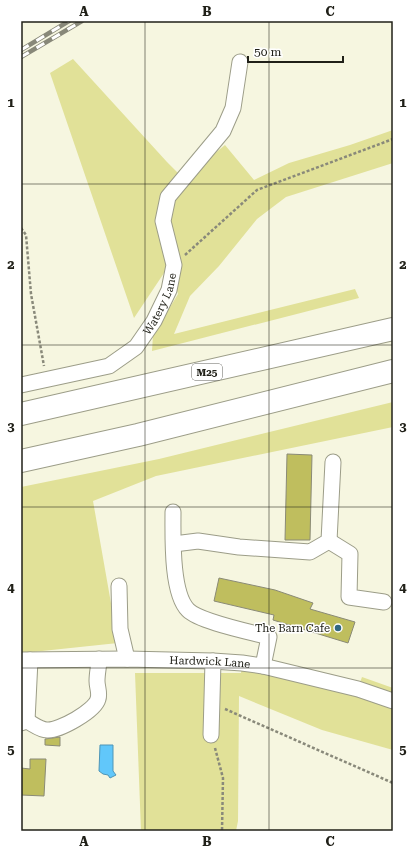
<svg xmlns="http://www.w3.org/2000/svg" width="414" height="852" font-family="'Roboto Serif',serif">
	<rect width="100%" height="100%" fill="#f6f6e0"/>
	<!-- green -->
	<g fill="#e1e198">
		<polygon points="73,59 167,162 181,176 214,154 225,145 254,180 289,163 350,145 393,130 393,163 286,197 257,219 219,266 190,296 174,334 355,289 359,298 152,351 153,335 178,294 168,261 164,273 134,318 50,73"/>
		<polygon points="393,402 393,427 156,476 93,501 118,643 23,653 21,709 21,487 159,459"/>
		<polygon points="242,663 358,688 362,677 393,688 393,750 322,730 239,696 238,821 236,831 141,831 135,673 241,673"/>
	</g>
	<!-- water -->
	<polygon fill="#61c7fa" stroke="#4e95b6" points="100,745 113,745 113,771 116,775 110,778 108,775 103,774 99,771"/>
	<!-- building -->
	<g fill="#bfbe5e" stroke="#8a8a76">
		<polygon points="287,454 312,455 310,540 285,540"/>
		<polygon points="219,578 275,590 313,603 310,609 355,622 348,643 273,620 274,615 214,601"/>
		<polygon points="60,737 60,746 45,745 45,739"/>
		<polygon points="30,759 46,759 44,796 21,795 21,768 30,769"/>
	</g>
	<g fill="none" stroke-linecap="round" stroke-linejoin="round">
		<!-- minor casing -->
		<g stroke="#9c9d88" stroke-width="17">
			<g id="minor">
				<path id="s1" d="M21,385l88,-19 27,-19 18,-26 15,-31 5,-25 -11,-44 5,-24 55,-66 10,-23 7,-46"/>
				<path d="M173,512c0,24 -2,81 15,98 12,12 63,22 81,27l-6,29"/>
				<polyline points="329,541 350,554 349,597 384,602"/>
				<polyline points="174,544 198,541 239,547 310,552 329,541 333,462"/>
				<polyline points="119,586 120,629 127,659"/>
				<path id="s2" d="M21,660l106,-1 86,2 29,2 21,3 95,23 35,12"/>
				<polyline points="27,721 30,660"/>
				<path d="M21,723l6,-2c6,3 13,9 20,9 12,1 48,-19 51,-31 2,-6 -1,-12 -1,-18 0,-8 2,-15 2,-22"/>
				<polyline points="211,735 213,661"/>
			</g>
		</g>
		<!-- highway casing -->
		<g stroke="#9c9d88" stroke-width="24">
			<g id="highway">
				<polyline points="21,414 393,329"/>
				<polyline points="21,461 138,435 393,371"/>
			</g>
		</g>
		<!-- path -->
		<g stroke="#89897a" stroke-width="2.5" stroke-dasharray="3 2" stroke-linecap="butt">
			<polyline points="21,228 26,235 31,294 44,366"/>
			<polyline points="185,255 257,190 393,139"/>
			<polyline points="225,709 393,783"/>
			<polyline points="215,748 223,778 222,831"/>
		</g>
		<!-- minor -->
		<use href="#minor" stroke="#fff" stroke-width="15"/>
		<!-- highway -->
		<use href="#highway" stroke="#fff" stroke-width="22"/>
		<!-- rail casing -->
		<g stroke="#888879" stroke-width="4.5">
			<g id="rail">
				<polyline points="21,50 69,21"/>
				<polyline points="21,57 82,21"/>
			</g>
		</g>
		<!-- rail -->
		<use href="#rail" stroke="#fff" stroke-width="3" stroke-dasharray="9" stroke-linecap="butt"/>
	</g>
	<!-- grid -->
	<path fill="none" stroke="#202018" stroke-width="1" stroke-opacity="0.55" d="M145,21v810M269,21v810M21,184h372M21,345h372M21,507h372M21,668h372"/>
	<!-- markers -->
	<circle fill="#316782" stroke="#fff" stroke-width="1.5" cx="338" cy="628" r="4"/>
	<g text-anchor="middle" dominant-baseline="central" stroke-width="3" stroke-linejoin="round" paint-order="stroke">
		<!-- shield labels -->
		<rect fill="#fff" stroke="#63635d" stroke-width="1" x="192" y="364" width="30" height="16" rx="3"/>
		<g font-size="10" font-weight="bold" fill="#202018">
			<text x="207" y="372">M25</text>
		</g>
		<!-- street labels -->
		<g font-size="11" fill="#202018" stroke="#fff">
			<text stroke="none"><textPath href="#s1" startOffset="173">Watery Lane</textPath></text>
			<text stroke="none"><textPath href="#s2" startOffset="189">Hardwick Lane</textPath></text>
		</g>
		<!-- poi labels -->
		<g font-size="11" fill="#202018" stroke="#fff" text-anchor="end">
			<text x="330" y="628">The Barn Cafe</text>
		</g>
	</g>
	<!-- border -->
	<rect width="414" height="852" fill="none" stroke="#ffffff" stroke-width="44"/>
	<!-- scale -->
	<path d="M248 56v6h95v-6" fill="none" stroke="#202018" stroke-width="2"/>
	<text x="254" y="56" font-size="12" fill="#202018" stroke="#ffffff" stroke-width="3" paint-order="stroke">50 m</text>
	<rect x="22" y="22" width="370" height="808" fill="none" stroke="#202018" stroke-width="1.5"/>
	<g font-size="13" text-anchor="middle" font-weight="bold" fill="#202018">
		<text x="84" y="16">A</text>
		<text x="207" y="16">B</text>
		<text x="330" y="16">C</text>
		<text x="11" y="107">1</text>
		<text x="403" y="107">1</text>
		<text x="11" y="269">2</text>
		<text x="403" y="269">2</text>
		<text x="11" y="431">3</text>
		<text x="403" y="431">3</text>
		<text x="11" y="592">4</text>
		<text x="403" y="592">4</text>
		<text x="11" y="754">5</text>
		<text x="403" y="754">5</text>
		<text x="84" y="846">A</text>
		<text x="207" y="846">B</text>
		<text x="330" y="846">C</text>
	</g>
</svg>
